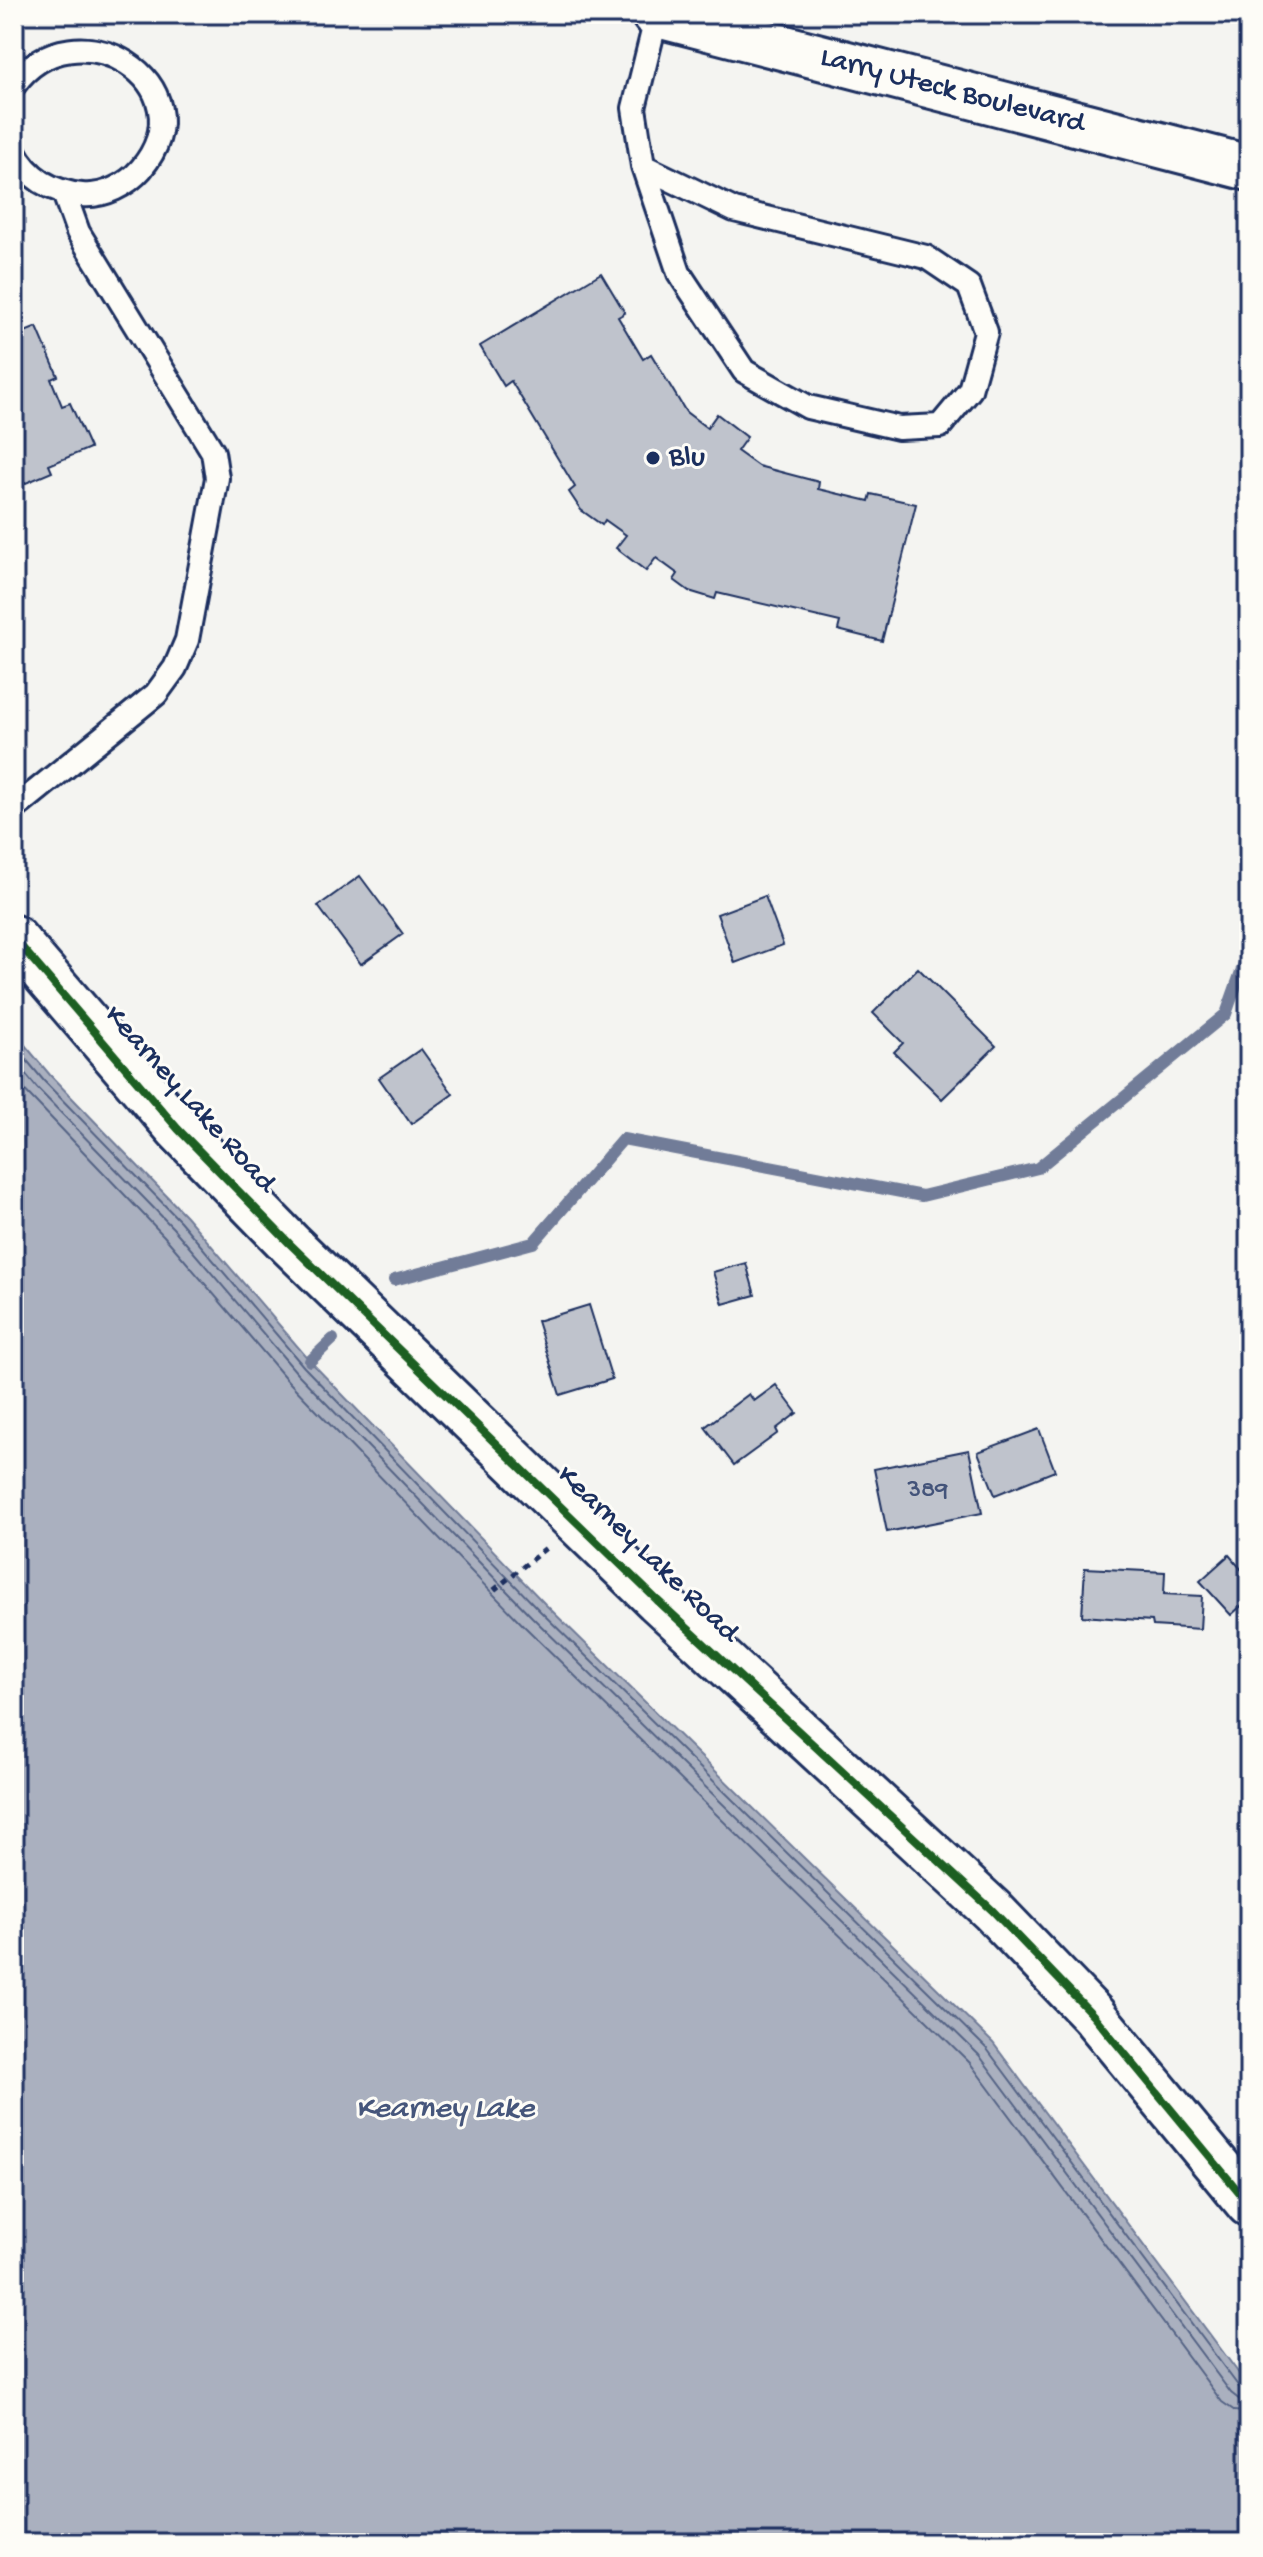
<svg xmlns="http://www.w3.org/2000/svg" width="1263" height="2557" font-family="'Gochi Hand',sans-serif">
	<rect width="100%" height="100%" fill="#f4f4f1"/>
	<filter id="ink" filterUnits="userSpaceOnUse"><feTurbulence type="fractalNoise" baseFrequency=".0125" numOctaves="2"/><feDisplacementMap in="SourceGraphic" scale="16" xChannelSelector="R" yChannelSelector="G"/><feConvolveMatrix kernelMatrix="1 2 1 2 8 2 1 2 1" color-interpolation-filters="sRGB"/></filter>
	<g filter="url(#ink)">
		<!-- water -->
		<polygon fill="#aab0bf" stroke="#717c98" stroke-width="2" points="14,1032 50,1075 186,1216 310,1361 545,1604 993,2043 1249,2387 1249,2543 14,2543"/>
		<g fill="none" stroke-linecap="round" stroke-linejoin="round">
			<!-- shore -->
			<g stroke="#546385" stroke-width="2">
				<polyline points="14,1045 44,1081 180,1221 304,1367 539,1610 987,2049 1239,2387 1249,2391"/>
				<polyline points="14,1060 37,1088 173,1228 297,1373 532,1617 979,2055 1231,2393 1240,2400 1249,2401"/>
				<polyline points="14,1079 164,1236 288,1381 523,1625 970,2063 1222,2402 1235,2411 1249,2413"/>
			</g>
			<!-- stream -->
			<g stroke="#717c98" stroke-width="12">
				<polyline points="394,1280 533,1243 623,1139 922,1196 1038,1168 1226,1014 1249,949"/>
				<polyline points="310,1361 333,1339"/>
			</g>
		</g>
		<!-- building -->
		<g fill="#bfc3cc" stroke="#1b2f5e" stroke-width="2">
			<polygon points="601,273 625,313 618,317 643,359 651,354 686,412 707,428 717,414 747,437 737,451 758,466 819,482 818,489 869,501 871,494 916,504 882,641 838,630 840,622 717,593 715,599 689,591 674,580 678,574 656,558 646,571 616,548 626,535 605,520 602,525 581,510 569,492 575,487 511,381 504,386 480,346"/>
			<polygon points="14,321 20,334 37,327 58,376 51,379 62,406 70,403 90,448 49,465 52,472 14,488"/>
			<polygon points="360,876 403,934 361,964 318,906"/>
			<polygon points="765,896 783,945 735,963 717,914"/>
			<polygon points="918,968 996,1046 942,1099 894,1052 903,1043 873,1013"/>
			<polygon points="421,1049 453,1094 411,1124 379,1078"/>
			<polygon points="746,1263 755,1295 723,1304 713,1272"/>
			<polygon points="589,1305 612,1379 560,1395 537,1321"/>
			<polygon points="776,1385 797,1413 776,1429 778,1433 734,1465 705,1427 749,1394 754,1401"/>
			<polygon points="1039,1429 1055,1471 995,1495 978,1452"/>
			<polygon points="969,1450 982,1513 887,1532 874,1469"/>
			<polygon points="1229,1555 1249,1578 1249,1599 1231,1615 1200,1581"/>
			<polygon points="1085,1568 1165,1572 1164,1594 1202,1596 1200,1629 1153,1626 1152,1621 1082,1616"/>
		</g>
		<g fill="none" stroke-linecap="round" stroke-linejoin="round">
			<!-- service casing -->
			<g stroke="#1b2f5e" stroke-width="28">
				<g id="service">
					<path d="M14,85c61,-85 198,-1 127,84 -14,16 -37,28 -59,26 -30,-3 -54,-17 -68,-44"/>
					<polyline points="643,166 679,273 744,371 808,407 899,428 940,426 970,390 986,332 969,286 926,257 734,210 643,166 634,108 657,15"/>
					<polyline points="14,809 156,694 175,668 187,640 217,478 213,452 78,232 64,193"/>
				</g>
			</g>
			<!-- secondary casing -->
			<g stroke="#1b2f5e" stroke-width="50">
				<g id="secondary">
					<path id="s1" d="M654,14l595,154"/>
					<polyline points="14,938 178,1129 290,1244 657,1600 992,1910 1093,2015 1249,2204"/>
				</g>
			</g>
			<!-- path -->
			<polyline stroke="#1b2f5e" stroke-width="5" stroke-dasharray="6 6" stroke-linecap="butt" points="494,1590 546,1548"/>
			<!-- service -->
			<use href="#service" stroke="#fdfcf7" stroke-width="22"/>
			<!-- secondary -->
			<use href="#secondary" stroke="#fdfcf7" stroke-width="44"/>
			<!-- cycleway casing -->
			<g stroke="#fdfcf7" stroke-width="13">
				<polyline id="cycleway" points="14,938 178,1129 290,1244 657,1600 992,1910 1093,2015 1249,2204"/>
			</g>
			<!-- cycleway -->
			<use href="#cycleway" stroke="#1b5e20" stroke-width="8"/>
		</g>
	</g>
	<!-- markers -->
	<circle fill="#1b2f5e" stroke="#fdfcf7" stroke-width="3" cx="653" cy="458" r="8"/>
	<g text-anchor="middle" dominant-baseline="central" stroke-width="6" stroke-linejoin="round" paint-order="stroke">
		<!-- number labels -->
		<g font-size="26" fill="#44547a">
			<text x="928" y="1491">389</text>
		</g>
		<!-- street labels -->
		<g font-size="30" fill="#1b2f5e" stroke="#fdfcf7">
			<text stroke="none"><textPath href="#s1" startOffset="308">Larry Uteck Boulevard</textPath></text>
			<text transform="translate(189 1100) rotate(48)">Kearney Lake Road</text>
			<text transform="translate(647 1555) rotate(44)">Kearney Lake Road</text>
		</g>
		<!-- poi labels -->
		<g font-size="30" fill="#1b2f5e" stroke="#fdfcf7" text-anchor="start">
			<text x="669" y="458">Blu</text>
		</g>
		<!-- water labels -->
		<g font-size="32" font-style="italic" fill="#46567b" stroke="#fdfcf7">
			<text x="445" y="2110">Kearney Lake</text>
		</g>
	</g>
	<!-- margin -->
	<rect width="1263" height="2557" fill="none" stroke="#fdfcf7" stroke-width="48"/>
	<rect x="24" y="24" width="1215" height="2509" fill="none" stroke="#1b2f5e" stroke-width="3" filter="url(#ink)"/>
</svg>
